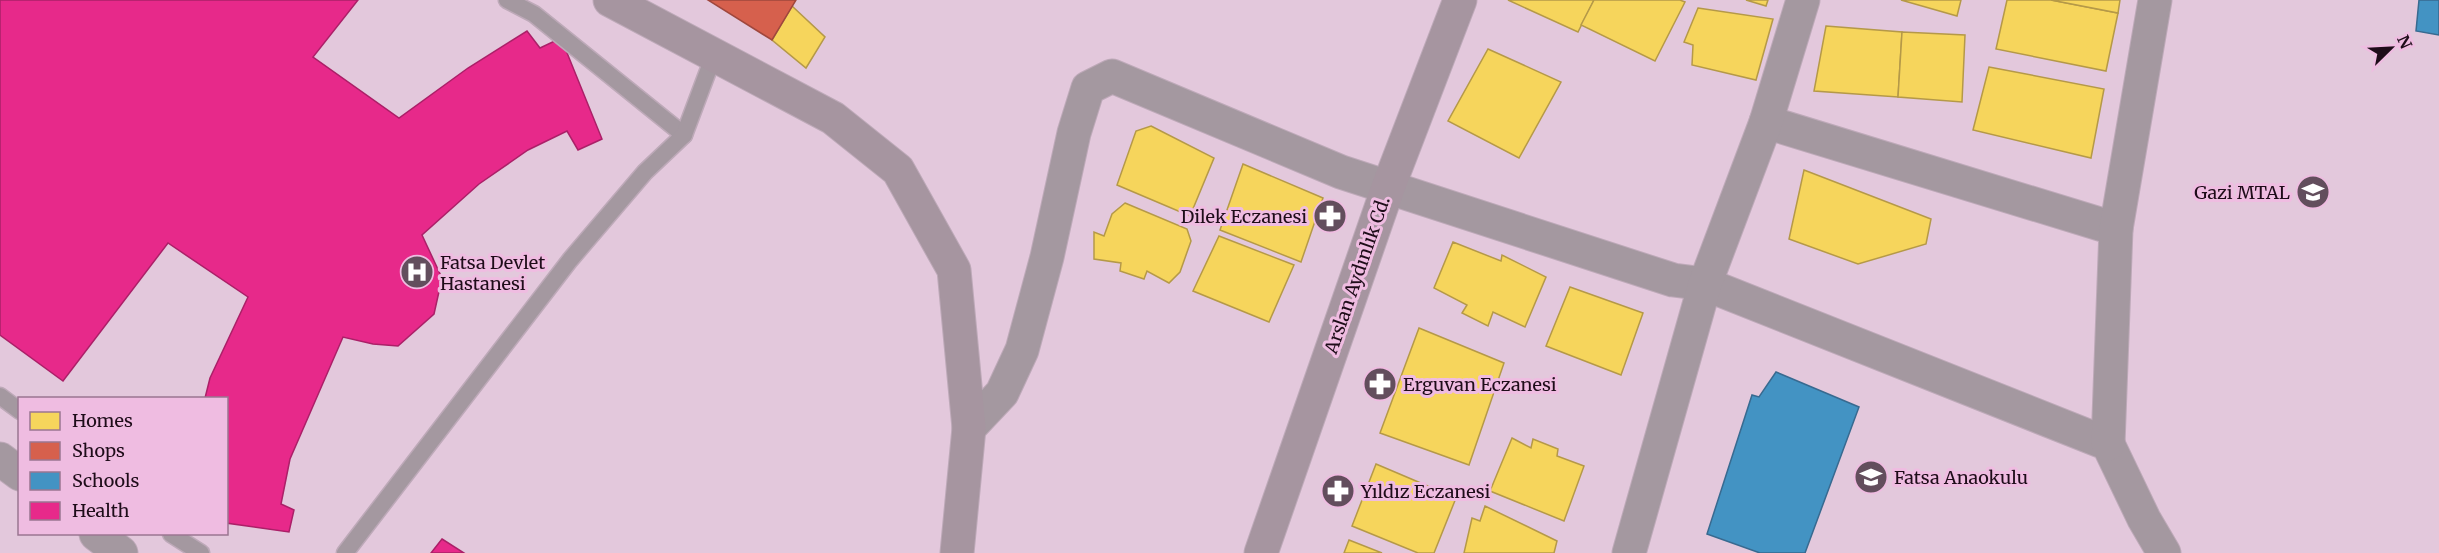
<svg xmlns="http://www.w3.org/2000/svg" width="2439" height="553" font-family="Merriweather,serif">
	<rect width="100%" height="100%" fill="#e3c8dc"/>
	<!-- homes -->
	<g fill="#f6d55c" stroke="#b59948" stroke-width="1.5">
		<polygon points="1508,0 1594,0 1578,32"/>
		<polygon points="1594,0 1680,0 1685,2 1655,61 1581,25"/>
		<polygon points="1746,0 1768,0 1766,6"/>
		<polygon points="1901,0 1961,0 1957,16"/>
		<polygon points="2007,0 2051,0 2118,13 2106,71 1996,49"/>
		<polygon points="2051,0 2120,0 2118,13"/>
		<polygon points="792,6 825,37 806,68 772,40"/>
		<polygon points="1698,8 1773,19 1756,80 1692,65 1693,45 1684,42"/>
		<polygon points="1826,26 1902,32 1898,97 1814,91"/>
		<polygon points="1902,32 1965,35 1962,102 1898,97"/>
		<polygon points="1488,49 1561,82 1519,158 1448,121"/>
		<polygon points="1989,67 2104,89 2091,158 1973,130"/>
		<polygon points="1151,126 1214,158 1190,216 1117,185 1136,131"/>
		<polygon points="1243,164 1323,198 1301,262 1220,230"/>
		<polygon points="1804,170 1931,219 1926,244 1858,264 1789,239"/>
		<polygon points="1125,203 1187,229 1191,241 1180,272 1169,283 1147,271 1144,279 1120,271 1121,263 1094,259 1094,232 1104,236 1112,214"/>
		<polygon points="1219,236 1294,265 1269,322 1193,291"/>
		<polygon points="1453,242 1501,261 1502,255 1546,277 1525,327 1493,312 1488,326 1462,313 1467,305 1434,288"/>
		<polygon points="1570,287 1643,313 1621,375 1546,346"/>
		<polygon points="1419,328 1504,363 1469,465 1380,433"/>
		<polygon points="1512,438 1531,448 1533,439 1558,449 1557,456 1584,466 1564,521 1490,491"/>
		<polygon points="1376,464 1456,498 1434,553 1418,553 1352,526"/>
		<polygon points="1485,506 1557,541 1554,553 1464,553 1472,518 1480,521"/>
		<polygon points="1349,540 1382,553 1344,553"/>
	</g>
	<!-- shops -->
	<polygon fill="#d6604d" stroke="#9f473d" stroke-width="1.5" points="708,0 796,0 772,40"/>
	<!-- schools -->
	<g fill="#4393c3" stroke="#386a90" stroke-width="1.5">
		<polygon points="2419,0 2439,0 2439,35 2416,31"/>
		<polygon points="1776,372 1859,407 1805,553 1760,553 1707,534 1752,395 1759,397"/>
	</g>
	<!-- health -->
	<g fill="#e7298a" stroke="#ab2068" stroke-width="1.5">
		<polygon points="0,0 358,0 313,57 399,118 468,68 527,31 540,48 561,38 602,139 578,150 567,131 528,150 479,184 422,235 442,278 434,314 398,346 373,344 343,337 290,459 281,504 294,510 289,532 226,523 226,398 205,398 210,378 248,297 168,243 63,381 0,335"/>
		<polygon points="442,539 464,553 431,553"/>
	</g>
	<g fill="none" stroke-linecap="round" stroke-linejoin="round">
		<!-- lane casing -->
		<g stroke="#bda9b8" stroke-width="19">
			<g id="lane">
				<polyline points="507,0 534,14 684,135"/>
				<polyline points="0,396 20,411"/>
				<polyline points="171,534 201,553"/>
				<polyline points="345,553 570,260 645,172 684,135 714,55"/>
			</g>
		</g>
		<!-- street casing -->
		<g stroke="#bda9b8" stroke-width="35">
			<g id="street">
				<polyline points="1766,122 2116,229"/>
				<polyline points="969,428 1002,393 1022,350 1047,257 1074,133 1088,88 1112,76 1341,172 1673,280 1705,284 2108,444 2144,519 2164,553"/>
				<polyline points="2108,444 2116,229 2155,0"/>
				<polyline points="0,459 20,474"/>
				<polyline points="96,534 121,553"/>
				<polyline points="1629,553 1705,284 1766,122 1803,0"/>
			</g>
		</g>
		<!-- secondary casing -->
		<g stroke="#bda9b8" stroke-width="35">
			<g id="secondary">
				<polyline points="610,0 833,118 898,170 954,270 969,428 957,553"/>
				<polyline points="1261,553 1389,185 1460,0"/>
			</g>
		</g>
		<!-- lane -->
		<use href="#lane" stroke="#a498a0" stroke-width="16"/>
		<!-- street -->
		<use href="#street" stroke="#a498a0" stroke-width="33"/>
		<!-- secondary -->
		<use href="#secondary" stroke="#a695a0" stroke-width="33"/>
	</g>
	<!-- icons -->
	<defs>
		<g id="school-disc" transform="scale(1.725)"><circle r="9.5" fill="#634e5d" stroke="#efbce1"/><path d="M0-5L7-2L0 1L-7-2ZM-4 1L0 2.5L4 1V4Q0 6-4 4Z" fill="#fff"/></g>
		<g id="pharmacy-disc" transform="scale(1.725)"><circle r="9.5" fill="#634e5d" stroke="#efbce1"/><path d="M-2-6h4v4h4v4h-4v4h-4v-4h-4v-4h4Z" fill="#fff"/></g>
		<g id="hospital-disc" transform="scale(1.725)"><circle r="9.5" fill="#634e5d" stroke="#efbce1"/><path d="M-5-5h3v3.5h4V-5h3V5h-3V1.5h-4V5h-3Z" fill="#fff"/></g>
	</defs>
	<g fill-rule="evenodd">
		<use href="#school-disc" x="2313" y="192"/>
		<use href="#pharmacy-disc" x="1330" y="216"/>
		<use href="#hospital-disc" x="417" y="272"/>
		<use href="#pharmacy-disc" x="1380" y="384"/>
		<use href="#school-disc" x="1871" y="477"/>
		<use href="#pharmacy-disc" x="1338" y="491"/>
	</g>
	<g text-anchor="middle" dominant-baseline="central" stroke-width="6" stroke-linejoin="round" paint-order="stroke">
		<!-- poi labels -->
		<g font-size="18" fill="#1e0c19" stroke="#efbce1" text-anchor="start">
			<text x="2290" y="192" text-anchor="end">Gazi MTAL</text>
			<text x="1307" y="216" text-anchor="end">Dilek Eczanesi</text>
			<text x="440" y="262">Fatsa Devlet<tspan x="440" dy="21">Hastanesi</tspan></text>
			<text x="1403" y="384">Erguvan Eczanesi</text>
			<text x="1894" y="477">Fatsa Anaokulu</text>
			<text x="1361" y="491">Yıldız Eczanesi</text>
		</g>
		<!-- street labels -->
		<g font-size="18" fill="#1e0c19" stroke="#efbce1">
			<text transform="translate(1357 275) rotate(-71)">Arslan Aydınlık Cd.</text>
		</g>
	</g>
	<!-- legend -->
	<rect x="18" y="397" width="210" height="138" fill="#efbce1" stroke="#9b7691" stroke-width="1.5"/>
	<rect x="30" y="412" width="30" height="18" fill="#f6d55c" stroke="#9b7691" stroke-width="1.5"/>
	<text x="72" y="427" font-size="18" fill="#1e0c19">Homes</text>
	<rect x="30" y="442" width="30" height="18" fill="#d6604d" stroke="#9b7691" stroke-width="1.5"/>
	<text x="72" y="457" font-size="18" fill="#1e0c19">Shops</text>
	<rect x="30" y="472" width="30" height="18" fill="#4393c3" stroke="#9b7691" stroke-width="1.5"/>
	<text x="72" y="487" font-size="18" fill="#1e0c19">Schools</text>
	<rect x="30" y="502" width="30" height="18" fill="#e7298a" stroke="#9b7691" stroke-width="1.5"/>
	<text x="72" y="517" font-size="18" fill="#1e0c19">Health</text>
	<!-- north arrow -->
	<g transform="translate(2391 48) rotate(66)" stroke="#efbce1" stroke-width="4.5" paint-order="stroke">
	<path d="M0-4.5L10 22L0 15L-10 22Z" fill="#1e0c19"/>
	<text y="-9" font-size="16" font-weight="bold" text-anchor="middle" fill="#1e0c19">N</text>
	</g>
</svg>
